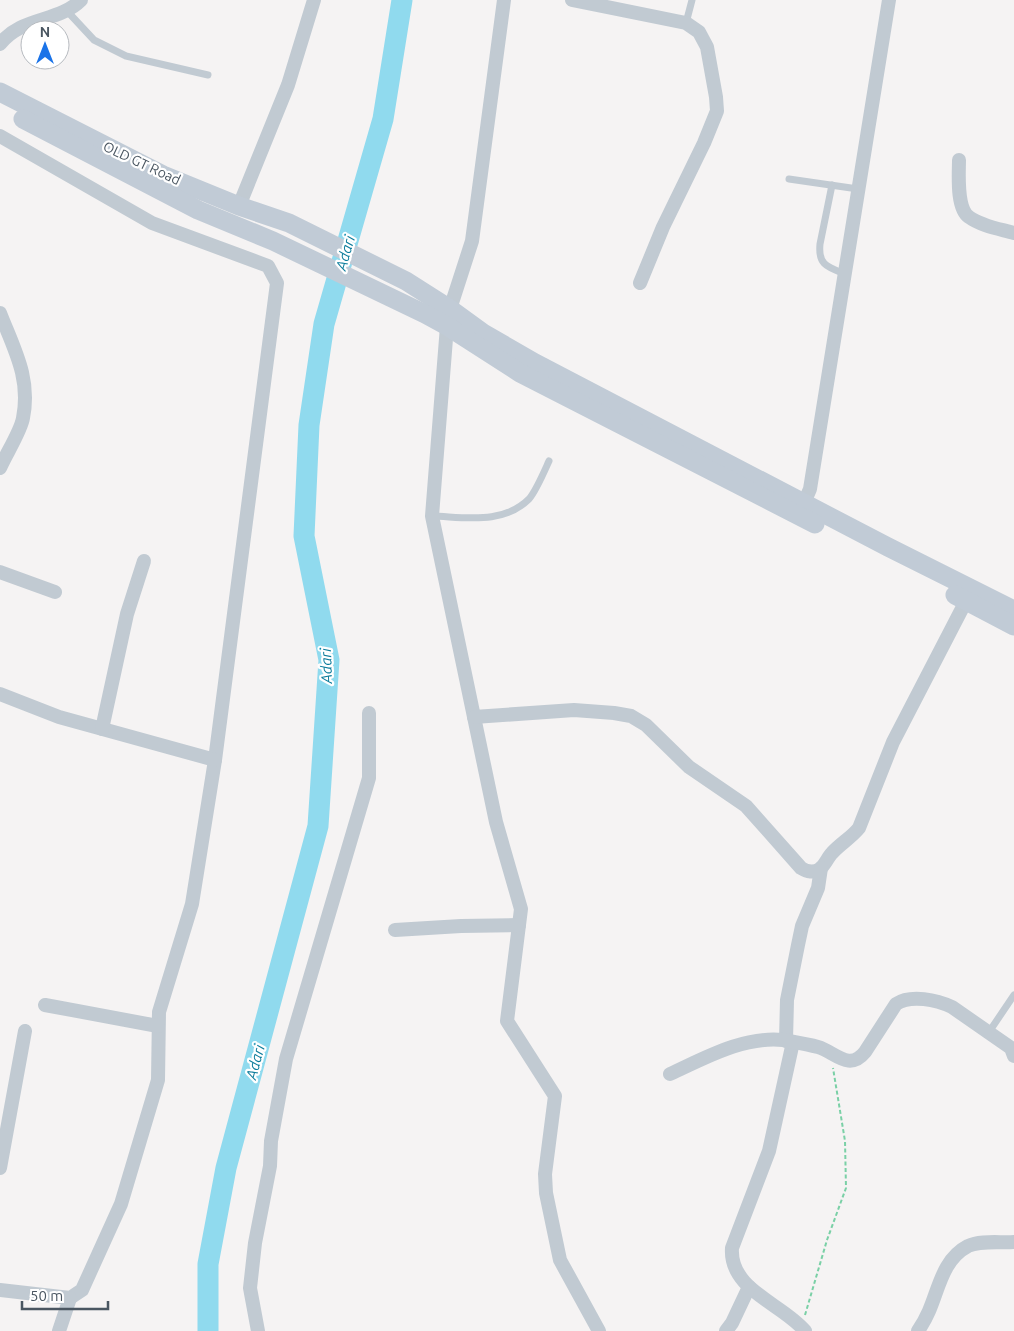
<svg xmlns="http://www.w3.org/2000/svg" width="1014" height="1331" font-family="Ubuntu,sans-serif">
	<rect width="100%" height="100%" fill="#f5f3f3"/>
	<g fill="none" stroke-linecap="round" stroke-linejoin="round">
		<!-- river -->
		<polyline stroke="#90daee" stroke-width="21" points="208,1331 208,1264 226,1168 318,826 329,660 304,536 309,425 324,324 383,119 402,0"/>
		<!-- path -->
		<polyline stroke="#7ad0a6" stroke-width="2" stroke-dasharray="4 2.5" stroke-linecap="butt" points="805,1315 827,1240 846,1188 845,1141 833,1068"/>
		<!-- service -->
		<g stroke="#c1cad2" stroke-width="7">
			<polyline points="67,11 94,40 126,56 208,75"/>
			<polyline points="686,23 692,0"/>
			<polyline points="789,179 858,189"/>
			<path d="M832,185l-12,59c-2,21 7,23 25,30"/>
			<path d="M432,516c33,1 71,9 97,-17 7,-8 15,-27 20,-38"/>
			<polyline points="989,1032 1014,995"/>
		</g>
		<!-- minor -->
		<g stroke="#c1cad2" stroke-width="14">
			<polyline points="504,0 472,241 450,309 447,326 432,516 496,822 521,909 507,1021 555,1096 545,1174 546,1193 560,1260 599,1331"/>
			<polyline points="572,0 686,23 699,32 707,47 716,97 717,111 704,143 663,227 640,283"/>
			<path d="M0,44c22,-28 58,-21 81,-44"/>
			<polyline points="0,136 152,223 268,266 277,283 215,760 192,904 159,1012 158,1080 121,1204 82,1290 70,1298 0,1290"/>
			<path d="M959,160c0,14 -3,48 10,57 12,9 31,12 45,16"/>
			<polyline points="239,206 288,85 314,0"/>
			<path d="M0,313c14,36 31,65 23,105 -2,13 -17,36 -23,50"/>
			<polyline points="804,503 810,489 889,0"/>
			<polyline points="0,572 55,592"/>
			<polyline points="0,694 59,717 215,760"/>
			<path d="M474,717l100,-7 40,3 17,3 15,9 43,42 57,39 55,62c6,4 13,5 19,1 5,-4 8,-12 12,-16 9,-10 19,-15 27,-25l34,-86 73,-141"/>
			<polyline points="102,729 127,614 144,561"/>
			<polyline points="395,930 461,926 519,925"/>
			<polyline points="45,1005 158,1026"/>
			<polyline points="786,1041 787,1000 798,945 802,926 818,888 821,868"/>
			<path d="M793,1042l-24,109 -37,97c-3,42 51,56 73,83"/>
			<path d="M670,1074c35,-16 73,-38 113,-34 11,2 24,4 35,7 17,5 31,25 47,5l31,-48c15,-10 41,-4 56,3l59,41 3,8"/>
			<polyline points="0,1168 25,1031"/>
			<polyline points="59,1331 70,1298"/>
			<polyline points="258,1331 250,1288 255,1243 270,1166 271,1141 286,1059 369,778 369,713"/>
			<polyline points="726,1331 732,1323 749,1287"/>
			<path d="M918,1331c4,-6 8,-13 11,-20 10,-23 14,-52 39,-65 13,-6 32,-3 46,-4"/>
		</g>
		<!-- secondary -->
		<g stroke="#c1cbd6" stroke-width="19">
			<polyline points="0,92 163,175 239,206 289,223 406,281 450,309 483,333 535,363 888,547 1014,610"/>
			<polyline points="23,119 198,210 273,241 425,314 447,326 520,373 815,524"/>
			<polyline points="955,595 1014,626"/>
		</g>
	</g>
	<g text-anchor="middle" dominant-baseline="central" stroke-width="4.5" stroke-linejoin="round" paint-order="stroke">
		<!-- street labels -->
		<g font-size="14" fill="#4a5661" stroke="#fff">
			<text transform="translate(142 163) rotate(25)">OLD GT Road</text>
		</g>
		<!-- water labels -->
		<g font-size="15" font-style="italic" fill="#0c7c9b" stroke="#fff">
			<text transform="translate(345 253) rotate(-74)">Adari</text>
			<text transform="translate(326 666) rotate(-92)">Adari</text>
			<text transform="translate(255 1062) rotate(-75)">Adari</text>
		</g>
	</g>
	<!-- north arrow -->
	<g transform="translate(45 45)"><circle r="24" fill="#ffffff" stroke="#b7bbc0"/>
	<path d="M0-4L9 19L0 12L-9 19Z" fill="#1a73e8"/>
	<text y="-8" font-size="14" font-weight="bold" text-anchor="middle" fill="#4a5661">N</text>
	</g>
	<!-- scale -->
	<path d="M22 1301v8h86v-8" fill="none" stroke="#4a5661" stroke-width="2.5"/>
	<text x="30" y="1301" font-size="15" fill="#4a5661" stroke="#ffffff" stroke-width="4" paint-order="stroke">50 m</text>
</svg>
